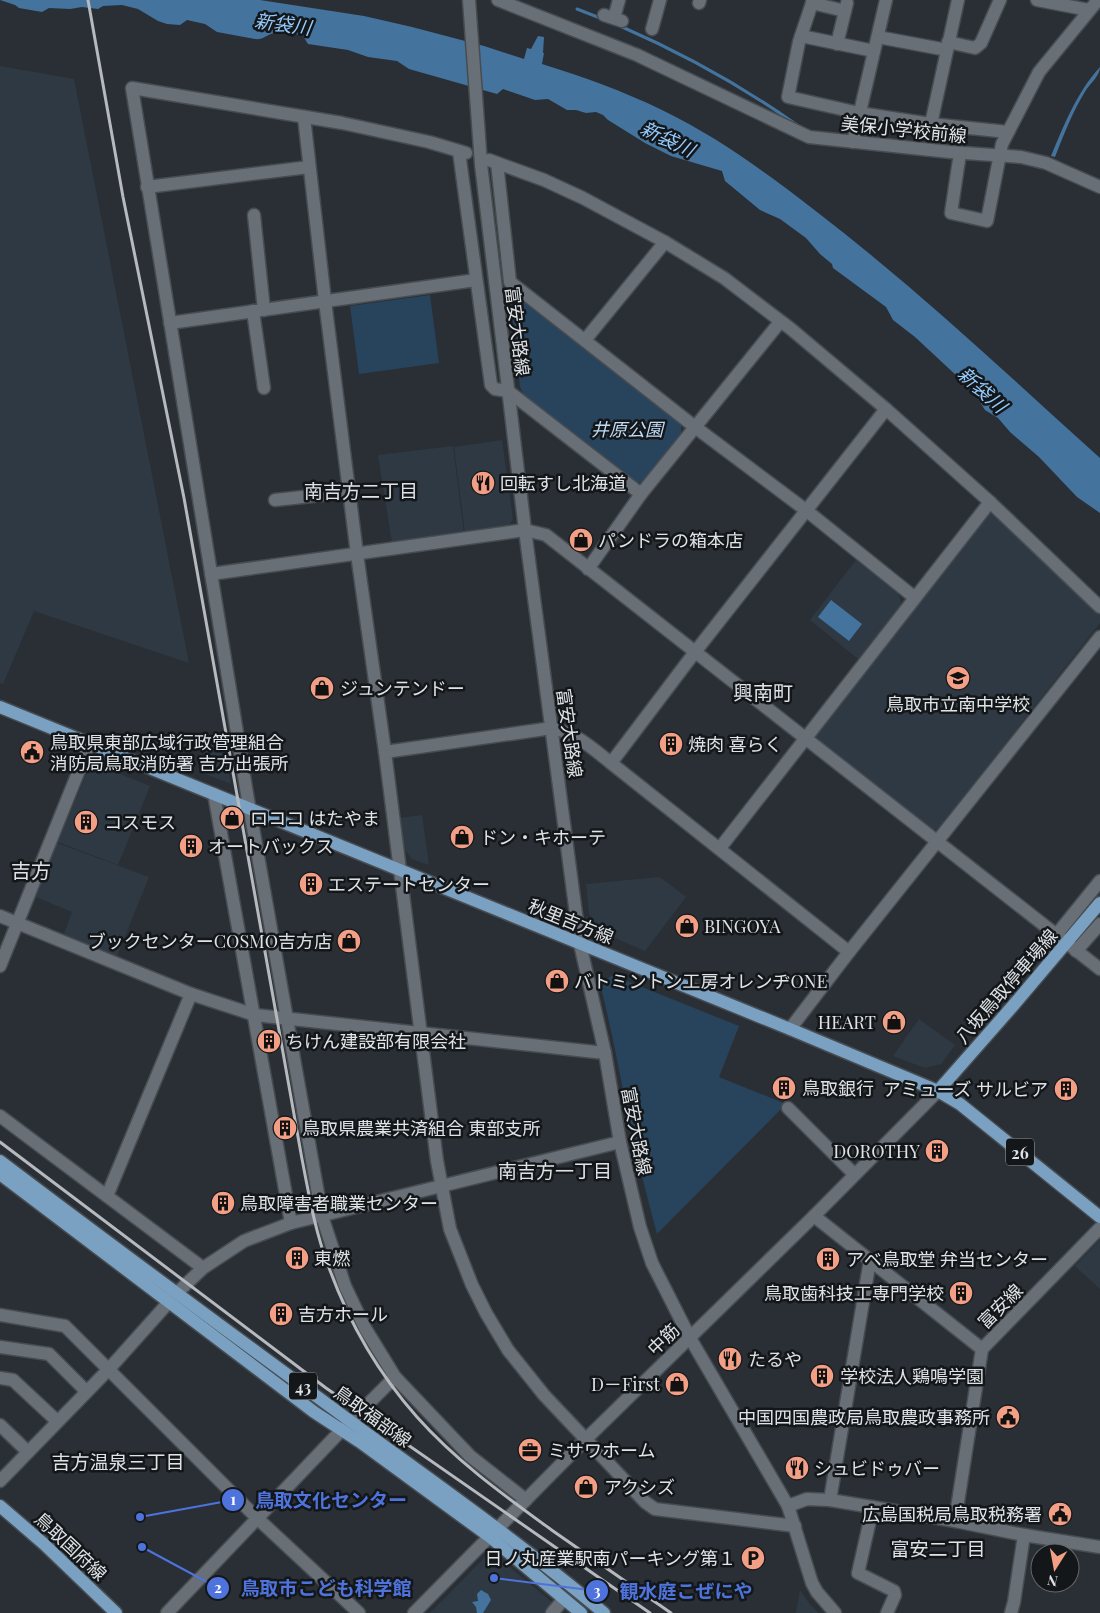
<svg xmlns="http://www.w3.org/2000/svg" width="1100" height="1613" font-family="'Playfair Display','Noto Sans JP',serif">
	<rect width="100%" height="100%" fill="#292f35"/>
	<!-- built -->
	<g fill="#2f3943">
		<polygon points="0,66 74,79 189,663 34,611 3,684 0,683"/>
		<polygon points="502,440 513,519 507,528 465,533 454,447"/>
		<polygon points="453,446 464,534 392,543 378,455"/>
		<polygon points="996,513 1100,612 1100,623 938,829 932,830 817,740 816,734 989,514"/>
		<polygon points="856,560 898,593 901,602 900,606 858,659 810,620"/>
		<polygon points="222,740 231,784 198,771 208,742"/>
		<polygon points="98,765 150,786 118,865 58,842 88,770"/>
		<polygon points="422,815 429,865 412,859 403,847 400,818"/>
		<polygon points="57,843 149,877 117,956 64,934 72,912 36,897"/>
		<polygon points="660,877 686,897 645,951 602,932 589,914 586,884"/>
		<polygon points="919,1019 955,1045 941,1064 925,1068 893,1056"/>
		<polygon points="1100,1240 1100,1289 1075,1266"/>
		<polygon points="489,1553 492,1553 552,1602 552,1609 548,1613 430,1613"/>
		<polygon points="800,1590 809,1603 818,1613 796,1613"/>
	</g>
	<!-- green -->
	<g fill="#28435c">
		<polygon points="513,293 681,423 681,434 643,482 635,483 524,395 520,387 510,295"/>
		<polygon points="430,295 439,363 359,374 350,306"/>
		<path d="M612,975l127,51 -20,51 67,27 -129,130c-12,-44 -23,-89 -32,-134 -7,-36 -14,-72 -23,-108v-8z"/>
	</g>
	<!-- water -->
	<g fill="#44739d">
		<path d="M0,0h260l104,16 48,11 72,19 40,13 3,-11 4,1 7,-13 6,1 -1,16h1l-2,11c42,13 81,27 120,46 56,27 106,64 155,102 99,76 190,162 283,246v55l-23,-16 -38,-40 -29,-25 -12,-14 -13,-8 -12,-19 -58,-54 -22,-17 -7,-13 -53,-39 -1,-4 -12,-10 -14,-16 -26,-19 -20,-9 -35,-29 -3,-10 -51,-15 -26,-13 -37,-23 -5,-5 -7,-3 -10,1 -10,-3h-9l-19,-11 -13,1 -32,-11 -6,5 -88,-25 -12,-8 -29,-4 -20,-7 -40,-6 -5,-8c-10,-3 -19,-5 -29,-3 -8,2 -11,7 -19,6l-38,-7 -12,-8 -18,-4 -7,5 -13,-1 -9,-3 -20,-12 -16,-4 -19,1 -5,3 -16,-2 -12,2 -21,-1 -7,4 -23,-4 -4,-3z"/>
		<path d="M1100,67c0,8 -9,16 -14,23 -13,21 -22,44 -31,67l-4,-1c13,-31 26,-64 49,-89z"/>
		<polygon points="831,600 862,624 849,641 818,617"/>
		<polygon points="481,1590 488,1594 491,1600 483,1613 477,1613 476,1607 472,1602 478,1601 477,1594"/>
	</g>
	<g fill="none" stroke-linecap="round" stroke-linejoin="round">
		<!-- stream -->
		<g stroke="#44739d" stroke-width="3">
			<polyline points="577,9 600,18"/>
			<path d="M620,26c62,27 122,60 177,99"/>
		</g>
		<!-- minor casing -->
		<g stroke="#474c51" stroke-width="15">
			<g id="minor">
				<polyline points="469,0 481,164 525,530 580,944 605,1053 620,1142 640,1227 652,1263 690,1338 788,1506 812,1583 817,1592 835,1613"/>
				<polyline points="498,0 637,55 809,137 950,152 1021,157 1046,163 1100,187"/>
				<polyline points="813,0 799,42 788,97 859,113 931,124 1008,132"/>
				<polyline points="1037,0 1089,10"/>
				<polyline points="699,3 700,0"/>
				<polyline points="812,3 845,11"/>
				<polyline points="604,15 622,21"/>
				<polyline points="614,18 619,0"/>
				<polyline points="652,29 660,0"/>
				<polyline points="801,36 874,51"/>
				<polyline points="878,37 947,50"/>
				<polyline points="948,42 975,48 981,43 1000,0"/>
				<polyline points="837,44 847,3"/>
				<polyline points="304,117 325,301 357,554 385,752 437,1161 450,1229 472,1285 486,1313 508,1350 544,1395 645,1502 655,1509 795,1526"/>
				<polyline points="931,124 958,0"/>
				<polyline points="853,142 886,0"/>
				<polyline points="459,152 491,385 495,389 508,391 641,494"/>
				<polyline points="466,153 429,142 342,123 132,88 247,794 322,1216 345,1286 365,1328 395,1377 470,1456 526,1500"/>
				<polyline points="960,153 951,213 987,221 1002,144 1039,72 1098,0"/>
				<polyline points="489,160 544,180 583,198 665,242 724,278 791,329 886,409 990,502 1100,607"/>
				<polyline points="497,163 510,282 695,427 807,511 914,597"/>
				<polyline points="147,187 309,167"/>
				<polyline points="254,215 264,310"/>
				<polyline points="253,311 264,388"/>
				<polyline points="170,323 476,280"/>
				<polyline points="585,340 665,242"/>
				<polyline points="275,500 349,492"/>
				<polyline points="588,569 641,494 780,322"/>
				<polyline points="211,574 525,530 546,535 1100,969"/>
				<path d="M385,752l167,-24c24,5 40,20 59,35l238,189"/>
				<polyline points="611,763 695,652 886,409"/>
				<polyline points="214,794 291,1223"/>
				<polyline points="720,848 990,502"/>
				<polyline points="0,916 191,994 255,1015 605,1053"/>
				<polyline points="1057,934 1100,881"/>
				<polyline points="1076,951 1100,924"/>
				<polyline points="0,966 90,743"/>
				<polyline points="790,1029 849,952 1100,637"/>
				<polyline points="788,1108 854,1174"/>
				<polyline points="0,1116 203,1268"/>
				<polyline points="107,1196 191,994"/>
				<polyline points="814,1216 982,1349"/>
				<polyline points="0,1315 65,1326 257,1518 359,1613"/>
				<polyline points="0,1347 49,1354 86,1391"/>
				<polyline points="0,1378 13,1380 57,1421"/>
				<polyline points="0,1425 28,1452"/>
				<polyline points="0,1481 109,1369 177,1293 203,1268 244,1241 291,1223 620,1142"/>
				<polyline points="830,1500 870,1260"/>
				<polyline points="788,1506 807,1499 830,1500 955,1521"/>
				<polyline points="873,1507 858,1573 894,1591 895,1595 887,1613"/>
				<polyline points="1024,1535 1100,1547"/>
				<polyline points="167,1613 334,1438 395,1377"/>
				<polyline points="414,1613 586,1439 814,1216 938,1091"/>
				<polyline points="552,1613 564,1599"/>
				<polyline points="1011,1613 1014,1602 1024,1535 955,1521 982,1349 1100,1228"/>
			</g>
		</g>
		<!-- major casing -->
		<g stroke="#474c51" stroke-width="15">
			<g id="major">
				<polyline points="0,707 790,1029 938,1091 960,1104 1100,1217"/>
				<polyline points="938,1091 1011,1008 1100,903"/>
				<path d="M0,1161c116,88 233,174 350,260 86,63 173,124 254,192"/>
				<polyline points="0,1174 314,1412 360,1442 490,1537 581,1613"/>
				<polyline points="0,1506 44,1544 116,1613"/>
			</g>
		</g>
		<!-- minor -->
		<use href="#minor" stroke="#696f76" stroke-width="12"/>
		<!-- major -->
		<use href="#major" stroke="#7aa0c2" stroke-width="12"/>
		<!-- rail -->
		<g stroke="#b6b9be" stroke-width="3">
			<path d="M88,0l35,197 61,301 118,661c7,36 13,72 26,106 20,56 50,108 89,152 40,45 88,79 136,114 39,27 79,55 118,82"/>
			<polyline points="0,1142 326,1388 650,1613"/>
		</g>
	</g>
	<!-- icons -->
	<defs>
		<g id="restaurant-disc" transform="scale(1.25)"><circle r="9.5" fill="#f39f86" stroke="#141719"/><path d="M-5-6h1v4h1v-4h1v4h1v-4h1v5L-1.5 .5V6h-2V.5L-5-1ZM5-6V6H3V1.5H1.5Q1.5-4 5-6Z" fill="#111"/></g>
		<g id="shop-disc" transform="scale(1.25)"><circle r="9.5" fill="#f39f86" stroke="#141719"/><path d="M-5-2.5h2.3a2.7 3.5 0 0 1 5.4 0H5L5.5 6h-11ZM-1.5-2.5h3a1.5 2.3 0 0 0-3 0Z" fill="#111"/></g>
		<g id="school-disc" transform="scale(1.25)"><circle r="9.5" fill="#f39f86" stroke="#141719"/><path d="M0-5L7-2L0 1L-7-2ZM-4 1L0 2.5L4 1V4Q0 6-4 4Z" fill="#111"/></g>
		<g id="building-disc" transform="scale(1.25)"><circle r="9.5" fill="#f39f86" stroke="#141719"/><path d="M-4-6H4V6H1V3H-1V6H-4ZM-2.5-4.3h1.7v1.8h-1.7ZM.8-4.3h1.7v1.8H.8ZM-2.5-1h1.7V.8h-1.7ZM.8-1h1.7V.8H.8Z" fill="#111"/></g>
		<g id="civic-disc" transform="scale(1.25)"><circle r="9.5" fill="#f39f86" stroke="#141719"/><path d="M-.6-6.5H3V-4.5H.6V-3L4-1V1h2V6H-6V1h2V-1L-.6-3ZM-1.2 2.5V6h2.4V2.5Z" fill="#111"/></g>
		<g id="office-disc" transform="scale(1.25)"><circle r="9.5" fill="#f39f86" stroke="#141719"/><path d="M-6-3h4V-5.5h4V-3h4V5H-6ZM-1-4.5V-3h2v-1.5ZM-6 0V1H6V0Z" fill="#111"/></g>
		<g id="parking-disc" transform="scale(1.25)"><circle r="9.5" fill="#f39f86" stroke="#141719"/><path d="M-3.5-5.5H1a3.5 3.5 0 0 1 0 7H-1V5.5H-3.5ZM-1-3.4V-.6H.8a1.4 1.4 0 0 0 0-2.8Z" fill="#111"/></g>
	</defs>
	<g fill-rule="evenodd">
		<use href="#restaurant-disc" x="483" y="483"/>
		<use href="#shop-disc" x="581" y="540"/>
		<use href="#school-disc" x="958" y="678"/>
		<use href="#shop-disc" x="322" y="688"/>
		<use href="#building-disc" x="671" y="744"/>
		<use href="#civic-disc" x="32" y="752"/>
		<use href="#shop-disc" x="232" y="818"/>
		<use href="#building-disc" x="86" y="822"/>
		<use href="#shop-disc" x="462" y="837"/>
		<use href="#building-disc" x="191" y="846"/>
		<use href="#building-disc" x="311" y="884"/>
		<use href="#shop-disc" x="687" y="926"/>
		<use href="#shop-disc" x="349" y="941"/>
		<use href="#shop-disc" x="557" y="981"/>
		<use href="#shop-disc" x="894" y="1022"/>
		<use href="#building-disc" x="269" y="1041"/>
		<use href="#building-disc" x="784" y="1088"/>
		<use href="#building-disc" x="1066" y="1089"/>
		<use href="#building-disc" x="285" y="1128"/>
		<use href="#building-disc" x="937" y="1151"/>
		<use href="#building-disc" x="223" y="1203"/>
		<use href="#building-disc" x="297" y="1258"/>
		<use href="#building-disc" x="828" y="1259"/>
		<use href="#building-disc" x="961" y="1293"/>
		<use href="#building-disc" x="281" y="1314"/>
		<use href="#restaurant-disc" x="730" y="1359"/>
		<use href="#building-disc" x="822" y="1376"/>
		<use href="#shop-disc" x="677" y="1384"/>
		<use href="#civic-disc" x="1008" y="1417"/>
		<use href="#office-disc" x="530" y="1450"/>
		<use href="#restaurant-disc" x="797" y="1468"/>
		<use href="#shop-disc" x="586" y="1487"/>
		<use href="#civic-disc" x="1060" y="1514"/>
		<use href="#parking-disc" x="753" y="1558"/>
	</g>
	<g text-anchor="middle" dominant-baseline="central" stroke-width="5" stroke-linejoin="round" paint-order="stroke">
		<!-- shield labels -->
		<g fill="#141719" stroke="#a2a5a8" stroke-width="1">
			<rect x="1006" y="1138.5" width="28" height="27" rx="4"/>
			<rect x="289" y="1372.5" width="28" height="27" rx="4"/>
		</g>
		<g font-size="16" font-weight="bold" fill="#dfe2e6">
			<text x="1020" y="1152">26</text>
			<text x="303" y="1386">43</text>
		</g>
		<!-- street labels -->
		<g font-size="18" fill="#dfe2e6" stroke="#141719">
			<text transform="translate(904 129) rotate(6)">美保小学校前線</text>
			<text transform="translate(518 331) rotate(83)">富安大路線</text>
			<text transform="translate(570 733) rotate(82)">富安大路線</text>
			<text transform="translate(571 921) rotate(22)">秋里吉方線</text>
			<text transform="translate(1006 986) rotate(-49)">八坂鳥取停車場線</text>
			<text transform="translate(637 1131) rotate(79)">富安大路線</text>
			<text transform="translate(1000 1306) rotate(-45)">富安線</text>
			<text transform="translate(663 1339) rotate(-44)">中筋</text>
			<text transform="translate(373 1416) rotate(36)">鳥取福部線</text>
			<text transform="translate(71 1546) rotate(43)">鳥取国府線</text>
		</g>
		<!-- park labels -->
		<g font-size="18" font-style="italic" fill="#bfdaf4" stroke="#141719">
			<text x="627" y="429">井原公園</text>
		</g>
		<!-- poi labels -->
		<g font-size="18" fill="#dfe2e6" stroke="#141719" text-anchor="start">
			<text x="500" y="483">回転すし北海道</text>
			<text x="598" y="540">パンドラの箱本店</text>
			<text x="340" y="688">ジュンテンドー</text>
			<text x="958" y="704" text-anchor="middle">鳥取市立南中学校</text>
			<text x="50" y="742">鳥取県東部広域行政管理組合<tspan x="50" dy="21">消防局鳥取消防署 吉方出張所</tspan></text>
			<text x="688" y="744">焼肉 喜らく</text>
			<text x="250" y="818">ロココ はたやま</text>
			<text x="104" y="822">コスモス</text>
			<text x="480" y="837">ドン・キホーテ</text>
			<text x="208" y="846">オートバックス</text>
			<text x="328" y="884">エステートセンター</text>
			<text x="704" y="926">BINGOYA</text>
			<text x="332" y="941" text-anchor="end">ブックセンターCOSMO吉方店</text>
			<text x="574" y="981">バトミントン工房オレンヂONE</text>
			<text x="876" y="1022" text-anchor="end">HEART</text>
			<text x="286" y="1041">ちけん建設部有限会社</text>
			<text x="802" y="1088">鳥取銀行</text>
			<text x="1048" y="1089" text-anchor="end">アミューズ サルビア</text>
			<text x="302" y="1128">鳥取県農業共済組合 東部支所</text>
			<text x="920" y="1151" text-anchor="end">DOROTHY</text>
			<text x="240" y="1203">鳥取障害者職業センター</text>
			<text x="314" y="1258">東燃</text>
			<text x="846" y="1259">アベ鳥取堂 弁当センター</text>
			<text x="944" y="1293" text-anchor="end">鳥取歯科技工専門学校</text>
			<text x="298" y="1314">吉方ホール</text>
			<text x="748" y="1359">たるや</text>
			<text x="840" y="1376">学校法人鶏鳴学園</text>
			<text x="660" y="1384" text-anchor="end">D－First</text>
			<text x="990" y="1417" text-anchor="end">中国四国農政局鳥取農政事務所</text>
			<text x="548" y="1450">ミサワホーム</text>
			<text x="814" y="1468">シュビドゥバー</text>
			<text x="604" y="1487">アクシズ</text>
			<text x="1042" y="1514" text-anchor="end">広島国税局鳥取税務署</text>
			<text x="736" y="1558" text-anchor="end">日ノ丸産業駅南パーキング第１</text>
		</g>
		<!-- water labels -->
		<g font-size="19" font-style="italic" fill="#94cafd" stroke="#141719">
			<text transform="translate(283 23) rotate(8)">新袋川</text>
			<text transform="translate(668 138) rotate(26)">新袋川</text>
			<text transform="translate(983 389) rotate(42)">新袋川</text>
		</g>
		<!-- neighbourhood labels -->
		<g font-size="19" fill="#dfe2e6" stroke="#141719">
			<text x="361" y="490">南吉方二丁目</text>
			<text x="555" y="1170">南吉方一丁目</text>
			<text x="118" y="1461">吉方温泉三丁目</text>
			<text x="938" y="1548">富安二丁目</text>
		</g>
		<!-- quarter labels -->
		<g font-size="20" fill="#dfe2e6" stroke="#141719">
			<text x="763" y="691">興南町</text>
			<text x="31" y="869">吉方</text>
		</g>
	</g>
	<!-- callouts -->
	<path fill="none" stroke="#4e73dc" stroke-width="2" d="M140 1517L233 1500M142 1547L218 1588M494 1578L597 1591"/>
	<g fill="#4e73dc" stroke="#141719" stroke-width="2">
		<circle cx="140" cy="1517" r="5"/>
		<circle cx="142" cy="1547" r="5"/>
		<circle cx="494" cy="1578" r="5"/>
		<circle cx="233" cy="1500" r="12"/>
		<circle cx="218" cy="1588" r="12"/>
		<circle cx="597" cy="1591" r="12"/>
	</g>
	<g font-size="15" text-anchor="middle" font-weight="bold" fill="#fff">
		<text x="233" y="1505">1</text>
		<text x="218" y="1593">2</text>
		<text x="597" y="1596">3</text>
	</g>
	<g font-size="19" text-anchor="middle" font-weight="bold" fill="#4e73dc" stroke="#141719" stroke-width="5" stroke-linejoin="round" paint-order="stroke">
		<text x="331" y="1507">鳥取文化センター</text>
		<text x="326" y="1595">鳥取市こども科学館</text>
		<text x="686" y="1598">観水庭こぜにや</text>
	</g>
	<!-- north arrow -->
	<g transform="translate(1055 1568) rotate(191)"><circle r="24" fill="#141719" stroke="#65686b"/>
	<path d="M0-4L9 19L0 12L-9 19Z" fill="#f39f86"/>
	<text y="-8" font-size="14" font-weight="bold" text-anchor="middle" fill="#dfe2e6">N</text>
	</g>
</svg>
